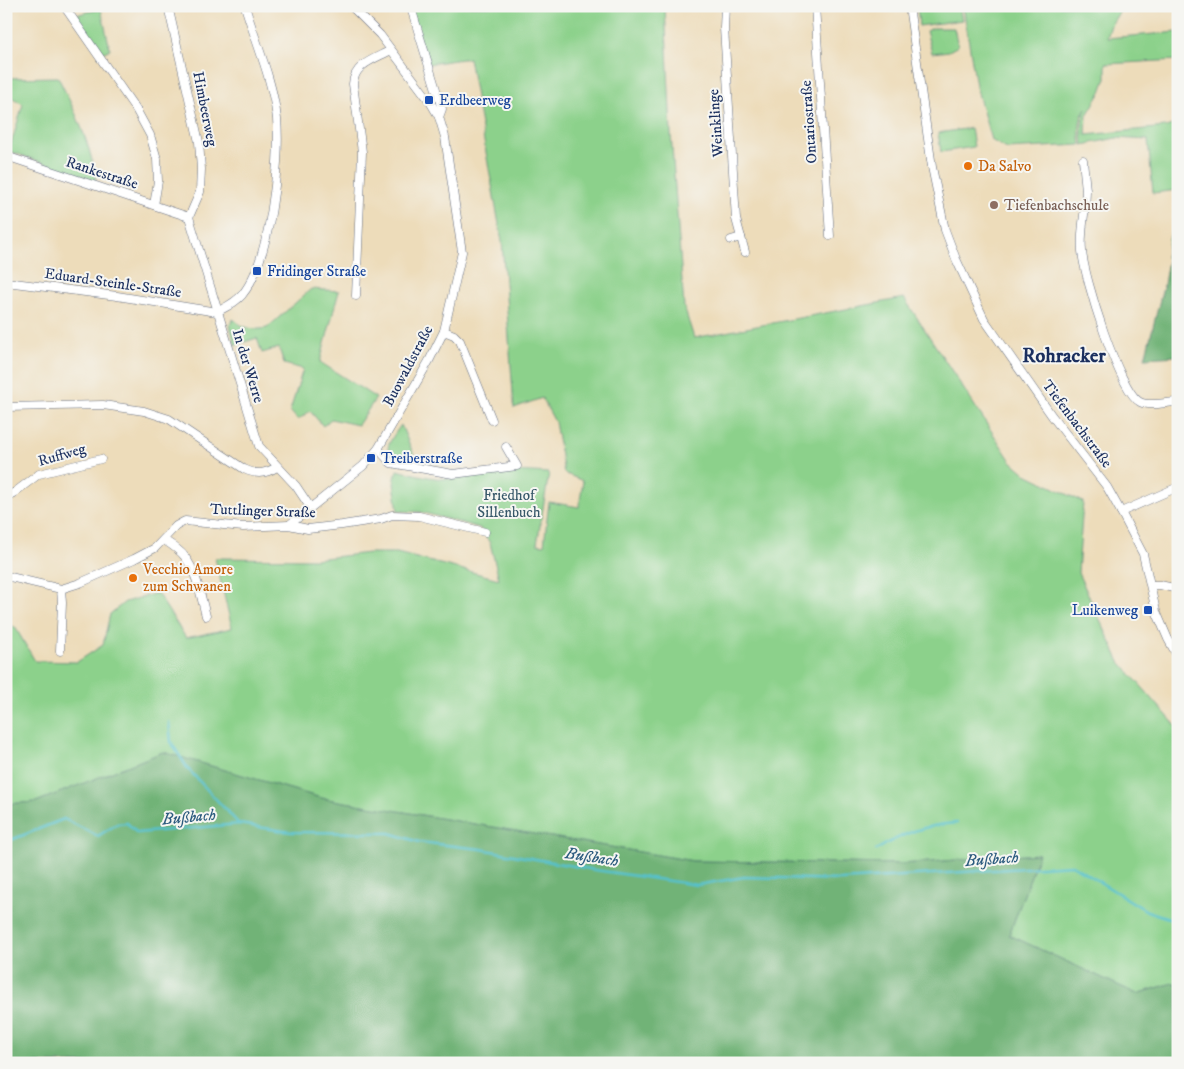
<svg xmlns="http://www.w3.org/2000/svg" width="1184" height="1069" font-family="'IM FELL DW Pica',serif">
	<rect width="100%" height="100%" fill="#f6f6f2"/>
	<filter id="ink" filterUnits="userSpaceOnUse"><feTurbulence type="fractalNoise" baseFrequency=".02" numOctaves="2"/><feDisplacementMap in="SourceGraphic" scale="10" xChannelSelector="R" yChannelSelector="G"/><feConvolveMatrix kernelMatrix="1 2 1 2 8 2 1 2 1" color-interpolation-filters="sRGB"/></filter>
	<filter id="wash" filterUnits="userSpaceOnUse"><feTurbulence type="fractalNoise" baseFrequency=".0096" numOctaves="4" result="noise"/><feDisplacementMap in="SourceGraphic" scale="20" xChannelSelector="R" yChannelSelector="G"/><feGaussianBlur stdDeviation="1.12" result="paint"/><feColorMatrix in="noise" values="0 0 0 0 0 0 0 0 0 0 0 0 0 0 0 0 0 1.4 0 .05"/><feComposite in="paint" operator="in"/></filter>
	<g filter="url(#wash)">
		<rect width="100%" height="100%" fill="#eddcba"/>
		<!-- green -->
		<g fill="#8cd18b" stroke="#548074">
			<path d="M408,6h257l6,128 13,173 10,31 210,-40 107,163 15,13 57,28 -5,71 42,89 58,66v256l-5,-1 -36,11 -128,-59 30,-81 -137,10 -209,-3 -372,-63 -158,-46 -127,50 -30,2v-180l9,3 20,34 42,1 26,-17 7,-31 15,-12 32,-9 29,45 46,-10 -17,-70 100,1 54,-6h28l102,26 -9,-36 -10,-15 -59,-16 -23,-1 -4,-28 3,-13c17,4 35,9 53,9 14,0 27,-4 41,-6 19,-3 39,-1 58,0l-12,71 7,1 5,-43 30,5 4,-26 -19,-8 -9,-51 -13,-24 -28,10 -12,-167 -33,-183 -41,6z"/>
			<polygon points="917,6 959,6 962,20 919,26"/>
			<path d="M963,6h160l-12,19 -4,13 71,-6v28l-72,4v14l-5,14 -14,23 -1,20 80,-8 12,-4v67l-25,3 -5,-53 -32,-2 -33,7c-2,-14 -2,-24 3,-37 -8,11 -7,24 -5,37l-74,4 -16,-9 -15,-54z"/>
			<polygon points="101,9 110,49 101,54 75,15"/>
			<polygon points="932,28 954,28 958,46 949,51 932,53 926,31"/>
			<path d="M58,77c17,34 33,67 38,104l-87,-30 14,-47 -17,-10v-16z"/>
			<polygon points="971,128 974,147 941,152 938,133"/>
			<polygon points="1178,211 1178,276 1166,257 1169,239"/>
			<path d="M311,289l28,2 -19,71 56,36 -18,27 -27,-6 -8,7 -13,-15 -12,9 -8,-9 13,-42 -19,-5 -5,-16 -17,5 -5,-15 -22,7 -5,-20 3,-6c10,9 21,12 34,9z"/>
			<path d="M401,425l16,37c-33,-7 -37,-8 -16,-37z"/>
		</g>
		<!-- forest -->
		<g fill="#71b377" stroke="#46716a">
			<polygon points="1168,260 1178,277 1178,356 1145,358 1164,284"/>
			<polygon points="163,752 321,798 693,861 902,864 1039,854 1009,935 1137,994 1173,983 1178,984 1178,1063 6,1063 6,804 36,802"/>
		</g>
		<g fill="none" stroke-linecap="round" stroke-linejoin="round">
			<!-- stream -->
			<g stroke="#55c1cd" stroke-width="2.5">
				<polyline points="169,722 171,742 188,769 239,824"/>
				<polyline points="6,842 64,819 98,836 117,824 127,823 137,833 239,824 291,832 390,833 419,842 481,849 595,870 697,885 744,877 841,880 1072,865 1147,911 1178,921"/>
				<path d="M876,850c28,-17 48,-25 81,-27"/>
			</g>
		</g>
	</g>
	<g filter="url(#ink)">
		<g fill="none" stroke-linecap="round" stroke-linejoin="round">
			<!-- minor casing -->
			<g stroke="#646c7e" stroke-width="9">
				<g id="minor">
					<polyline points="64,6 137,111 150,135 157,159 158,181 154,205"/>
					<polyline points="168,6 199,142 201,169 200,192 189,217"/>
					<polyline points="725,6 724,28 736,219 745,252"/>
					<polyline points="815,6 830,236"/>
					<polyline points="909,6 932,167 945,230 956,259 984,319 1052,416 1107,487 1121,512 1143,554 1156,611 1168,639 1178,657"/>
					<polyline points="412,11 442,109 439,117"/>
					<polyline points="6,156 189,217"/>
					<path d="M1083,160c1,10 2,20 3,30 0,21 -6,41 -4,61 2,26 37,140 58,151 10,5 27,0 38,0"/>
					<polyline points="189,217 259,446 296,486 310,507"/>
					<polyline points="731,240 741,237"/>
					<polyline points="6,282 117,296 217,312"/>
					<path d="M356,296l6,-144 -9,-68c1,-20 22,-25 38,-34"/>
					<path d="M217,312c9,-5 18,-9 25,-17 28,-34 39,-132 35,-176 -4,-38 -21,-76 -32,-113"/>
					<polyline points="444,331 454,335 460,341 492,420"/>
					<path d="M6,407l97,-2 41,6 25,8 75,50c13,6 21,5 33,-2"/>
					<polyline points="378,449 391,463 453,474 517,466 506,447"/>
					<polyline points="6,497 15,492 39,474 101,459"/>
					<polyline points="1121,512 1178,487"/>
					<polyline points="289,525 363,466 378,449 429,361 444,331 462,252 445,137 439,117 429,100 380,35 351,6"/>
					<path d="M164,540c8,5 16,10 21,17 12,16 16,40 21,59"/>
					<polyline points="6,576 61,589 80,583 134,559 155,548 176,526 185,521 243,527 289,525 308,529 342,525 381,519 392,515 419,516 485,532"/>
					<polyline points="1151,585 1160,585 1178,589"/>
					<polyline points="60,651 62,603 61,589"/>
				</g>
			</g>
			<!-- minor -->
			<use href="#minor" stroke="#fff" stroke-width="8"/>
		</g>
	</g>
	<!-- markers -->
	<g fill="#1a4fb4" stroke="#f6f6f2" stroke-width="2">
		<rect x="424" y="95" width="10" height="10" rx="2.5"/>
		<rect x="252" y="266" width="10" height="10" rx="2.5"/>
		<rect x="366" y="453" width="10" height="10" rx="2.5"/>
		<rect x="1143" y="605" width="10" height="10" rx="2.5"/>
	</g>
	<g fill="#e8710a" stroke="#f6f6f2" stroke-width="2">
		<circle cx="968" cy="166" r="5"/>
		<circle cx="133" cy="578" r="5"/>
	</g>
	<circle fill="#8d6e63" stroke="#f6f6f2" stroke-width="2" cx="994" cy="205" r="5"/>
	<g text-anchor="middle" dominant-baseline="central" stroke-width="4" stroke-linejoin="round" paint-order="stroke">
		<!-- transit labels -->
		<g font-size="15" fill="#164399" stroke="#f6f6f2" text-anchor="start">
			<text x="439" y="100">Erdbeerweg</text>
			<text x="267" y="271">Fridinger Straße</text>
			<text x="381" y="458">Treiberstraße</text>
			<text x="1138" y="610" text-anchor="end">Luikenweg</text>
		</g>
		<!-- street labels -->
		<g font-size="15" fill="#1b2f5e" stroke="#f6f6f2">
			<text transform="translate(205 109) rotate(79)">Himbeerweg</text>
			<text transform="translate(809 122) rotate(-94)">Ontariostraße</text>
			<text transform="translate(716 123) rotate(-94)">Weinklinge</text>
			<text transform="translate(102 173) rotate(18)">Rankestraße</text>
			<text transform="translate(113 283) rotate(8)">Eduard-Steinle-Straße</text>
			<text transform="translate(248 366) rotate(73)">In der Werre</text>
			<text transform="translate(408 366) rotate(-62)">Buowaldstraße</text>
			<text transform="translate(1077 424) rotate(53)">Tiefenbachstraße</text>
			<text transform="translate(62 455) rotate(-16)">Ruffweg</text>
			<text transform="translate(263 511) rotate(2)">Tuttlinger Straße</text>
		</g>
		<!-- food labels -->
		<g font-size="15" fill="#c56008" stroke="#f6f6f2" text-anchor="start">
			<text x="978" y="166">Da Salvo</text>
			<text x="143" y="569">Vecchio Amore<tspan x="143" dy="17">zum Schwanen</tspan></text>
		</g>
		<!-- education labels -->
		<g font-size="15" fill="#785e54" stroke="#f6f6f2" text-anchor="start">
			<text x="1004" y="205">Tiefenbachschule</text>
		</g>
		<!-- park labels -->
		<g font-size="15" fill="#375869" stroke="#f6f6f2">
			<text x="509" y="495">Friedhof<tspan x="509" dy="17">Sillenbuch</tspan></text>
		</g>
		<!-- water labels -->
		<g font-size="16" font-style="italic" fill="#2c5b7f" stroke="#f6f6f2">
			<text transform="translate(189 817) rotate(-5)">Bußbach</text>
			<text transform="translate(592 857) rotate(9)">Bußbach</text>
			<text transform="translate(992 859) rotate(-4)">Bußbach</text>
		</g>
		<!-- district labels -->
		<g font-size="20" font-weight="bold" fill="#1b2f5e" stroke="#f6f6f2">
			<text x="1064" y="356">Rohracker</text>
		</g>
	</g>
	<!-- margin -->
	<rect width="1184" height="1069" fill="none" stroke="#f6f6f2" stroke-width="25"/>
</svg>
